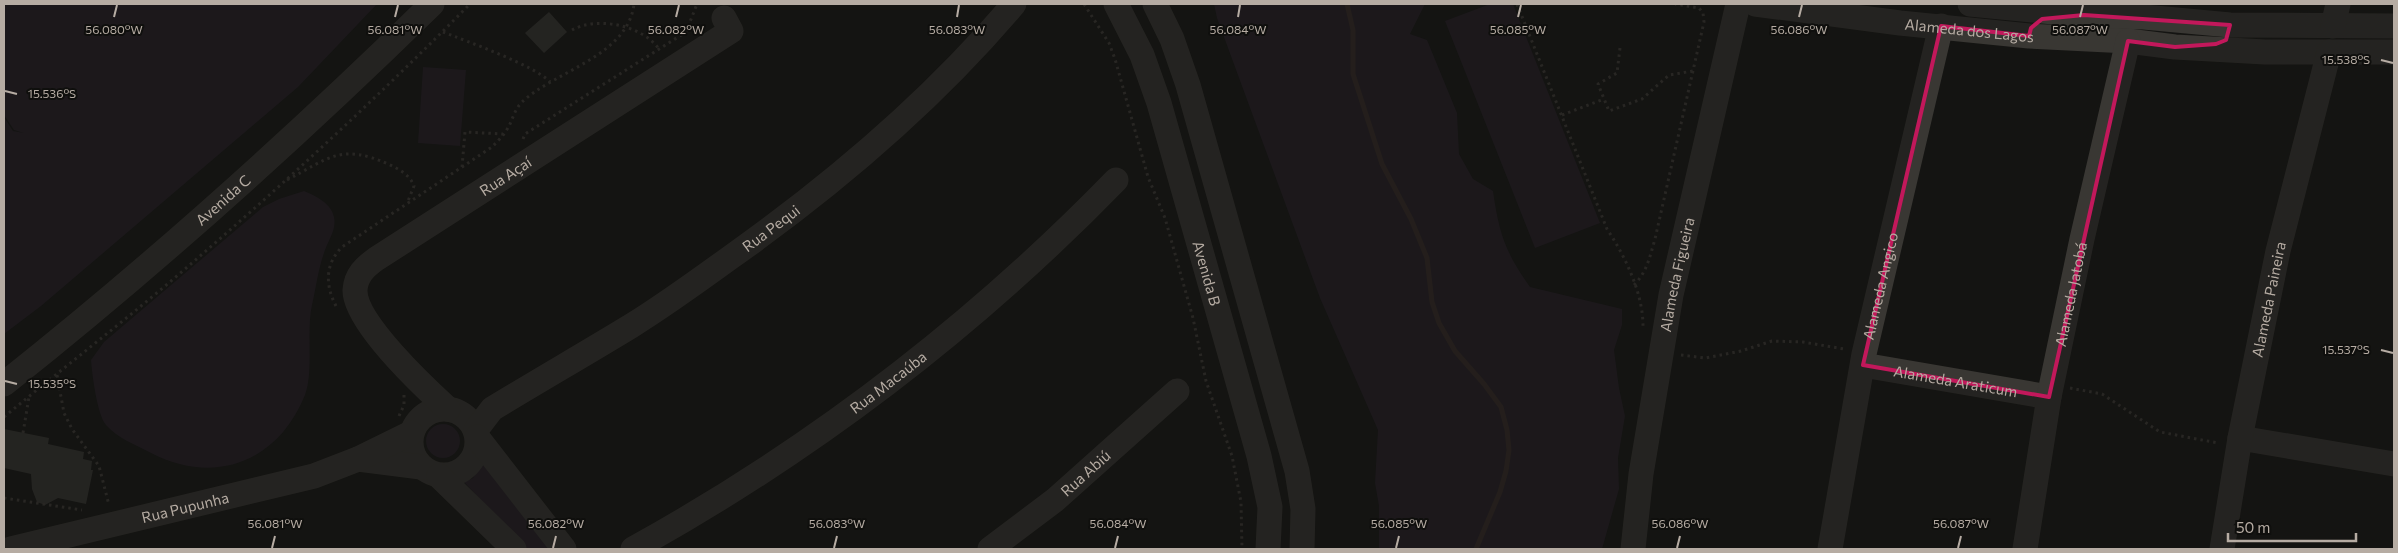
<svg xmlns="http://www.w3.org/2000/svg" width="2398" height="553" font-family="Commissioner,sans-serif">
	<rect width="100%" height="100%" fill="#141412"/>
	<!-- green -->
	<g fill="#261e27">
		<polygon points="4,4 377,4 298,87 41,306 4,334 4,117 13,131 24,133 14,130 4,115"/>
		<path d="M1214,4h211l-15,30 17,6 30,73 2,41 14,25 20,12c6,42 12,61 37,96l92,22v16l-8,25 5,38 6,28 -7,42 1,31 -17,60h-223v-43l-4,-23 3,-53 -58,-132 -103,-280z"/>
		<polygon points="1490,4 1513,4 1600,223 1535,248 1445,21"/>
		<polygon points="423,67 466,70 460,146 418,143"/>
		<path d="M304,191c12,5 27,12 30,26 3,13 -7,25 -10,36 -6,17 -8,35 -12,52 -6,27 2,66 -7,90 -27,67 -90,91 -154,58 -15,-8 -34,-15 -45,-28 -9,-10 -14,-51 -15,-65l13,-18 159,-135 16,-8z"/>
		<circle cx="443" cy="441" r="17"/>
		<polygon points="485,457 553,549 527,549 464,482 473,478"/>
	</g>
	<g fill="none" stroke-linecap="round" stroke-linejoin="round">
		<!-- stream -->
		<polyline stroke="#382c28" stroke-width="5" points="1347,4 1353,30 1353,74 1382,164 1411,219 1427,258 1432,302 1439,323 1455,351 1484,384 1501,407 1507,430 1509,450 1506,471 1500,492 1476,549"/>
	</g>
	<!-- building -->
	<g fill="#393834">
		<polygon points="549,12 567,32 544,53 525,33"/>
		<polygon points="4,429 49,438 48,444 84,452 83,459 92,461 91,470 93,470 86,504 58,498 45,505 37,502 32,489 31,474 4,468"/>
	</g>
	<g fill="none" stroke-linecap="round" stroke-linejoin="round">
		<!-- path -->
		<g stroke="#403d39" stroke-width="3" stroke-dasharray="2.5 4" stroke-linecap="butt">
			<polyline points="1084,4 1109,43 1115,59 1148,177 1165,218 1193,318 1206,381 1232,456 1241,502 1242,549"/>
			<path d="M1517,4l90,225c18,27 36,64 36,97"/>
			<path d="M572,30c25,-14 70,-5 87,19"/>
			<path d="M443,32c23,9 93,34 107,50"/>
			<polyline points="1620,48 1617,73 1598,84 1609,111 1642,99 1669,75 1693,71"/>
			<polyline points="1562,115 1604,99"/>
			<polyline points="523,139 525,134 686,32 697,4"/>
			<polyline points="462,167 465,132 503,134"/>
			<path d="M287,180c42,-22 54,-37 101,-16 11,5 22,11 26,22l-6,15"/>
			<path d="M1634,285c13,-13 16,-29 21,-46l49,-217 -1,-9 -4,-5 -24,-4"/>
			<path d="M336,306c-11,-21 -11,-42 6,-59l150,-100c6,-6 13,-13 17,-21 4,-8 6,-17 13,-24 33,-31 106,-46 112,-98"/>
			<polyline points="1681,355 1705,358 1741,351 1772,341 1803,342 1844,349"/>
			<polyline points="57,375 64,413 72,429 99,466 109,505"/>
			<polyline points="2070,388 2102,394 2160,432 2218,443"/>
			<polyline points="399,416 404,405 404,395"/>
			<path d="M4,417c60,-50 122,-97 181,-148 99,-85 194,-173 285,-265"/>
			<polyline points="23,433 29,397"/>
			<polyline points="4,498 82,510"/>
		</g>
		<!-- minor -->
		<g stroke="#393733" stroke-width="25">
			<path id="s1" d="M1116,4l26,51 17,48 100,353 11,51 -2,42"/>
			<polyline points="1155,4 1172,39 1188,85 1297,471 1303,509 1302,549"/>
			<path id="s2" d="M1755,4l145,19 129,13 99,5 47,6 90,5h129"/>
			<polyline points="1970,4 2084,15 2144,17 2230,25 2394,26"/>
			<polyline points="2333,26 2338,4"/>
			<path id="s3" d="M1863,365l186,32"/>
			<path id="s4" d="M4,384c150,-119 291,-246 428,-380"/>
			<circle cx="444" cy="442" r="33"/>
			<path id="s5" d="M448,409c-23,-21 -94,-87 -93,-119 1,-15 10,-23 21,-31l355,-228 -7,-13"/>
			<path id="s6" d="M476,430l16,-21c46,-28 93,-55 139,-83 34,-21 67,-45 100,-69 103,-73 201,-156 283,-253"/>
			<polyline points="477,437 564,549"/>
			<polyline points="2240,438 2394,464"/>
			<polyline points="358,459 421,467"/>
			<polyline points="439,476 514,549"/>
			<path id="s7" d="M11,549l303,-73 44,-17 53,-26"/>
			<path id="s8" d="M633,549c179,-99 341,-223 483,-369"/>
			<path id="s9" d="M990,549l65,-49 122,-109"/>
			<path id="s10" d="M1633,549l8,-75 30,-179 67,-291"/>
			<path id="s11" d="M1830,549l34,-195 77,-328"/>
			<path id="s12" d="M2025,549l24,-152 33,-158 46,-198"/>
			<path id="s13" d="M2222,549l18,-111 38,-187 51,-199"/>
		</g>
	</g>
	<!-- marked area -->
	<path d="M0 0H2398V553H0ZM2084,15l146,10 -4,15 -10,4 -41,3 -47,-6 -79,356 -186,-32 78,-339 88,10 2,-8 11,-9z" fill="#141412" fill-opacity=".55" fill-rule="evenodd"/>
	<path fill="none" stroke="#c2185b" stroke-width="4" stroke-linejoin="round" d="M2084,15l146,10 -4,15 -10,4 -41,3 -47,-6 -79,356 -186,-32 78,-339 88,10 2,-8 11,-9z"/>
	<!-- ticks -->
	<path fill="none" stroke="#b6aca3" stroke-width="2" d="M114,17l3,-12M395,17l3,-12M676,17l3,-12M957,17l2,-12M1238,17l2,-12M1518,17l3,-12M1799,17l3,-12M2080,17l3,-12M2381,60l12,3M5,91l12,3M2381,350l12,3M5,381l12,3M272,548l3,-12M553,548l3,-12M834,548l3,-12M1115,548l3,-12M1396,548l3,-12M1677,548l3,-12M1958,548l3,-12"/>
	<g text-anchor="middle" dominant-baseline="central" stroke-width="4" stroke-linejoin="round" paint-order="stroke">
		<!-- street labels -->
		<g font-size="15" fill="#b6aca3" stroke="#0f0f0d">
			<text stroke="none"><textPath href="#s2" startOffset="216">Alameda dos Lagos</textPath></text>
			<text stroke="none"><textPath href="#s5" startOffset="346">Rua Açaí</textPath></text>
			<text stroke="none"><textPath href="#s4" startOffset="286">Avenida C</textPath></text>
			<text stroke="none"><textPath href="#s6" startOffset="359">Rua Pequi</textPath></text>
			<text stroke="none"><textPath href="#s1" startOffset="285">Avenida B</textPath></text>
			<text stroke="none"><textPath href="#s10" startOffset="278">Alameda Figueira</textPath></text>
			<text stroke="none"><textPath href="#s11" startOffset="268">Alameda Angico</textPath></text>
			<text stroke="none"><textPath href="#s12" startOffset="259">Alameda Jatobá</textPath></text>
			<text stroke="none"><textPath href="#s13" startOffset="254">Alameda Paineira</textPath></text>
			<text stroke="none"><textPath href="#s3" startOffset="94">Alameda Araticum</textPath></text>
			<text stroke="none"><textPath href="#s8" startOffset="305">Rua Macaúba</textPath></text>
			<text stroke="none"><textPath href="#s9" startOffset="122">Rua Abiú</textPath></text>
			<text stroke="none"><textPath href="#s7" startOffset="179">Rua Pupunha</textPath></text>
		</g>
	</g>
	<g font-size="12" text-anchor="middle" fill="#b6aca3" stroke="#0f0f0d" stroke-width="4" stroke-linejoin="round" paint-order="stroke">
		<text x="114" y="34">56.080°W</text>
		<text x="395" y="34">56.081°W</text>
		<text x="676" y="34">56.082°W</text>
		<text x="957" y="34">56.083°W</text>
		<text x="1238" y="34">56.084°W</text>
		<text x="1518" y="34">56.085°W</text>
		<text x="1799" y="34">56.086°W</text>
		<text x="2080" y="34">56.087°W</text>
		<text x="2346" y="64">15.538°S</text>
		<text x="52" y="98">15.536°S</text>
		<text x="2346" y="354">15.537°S</text>
		<text x="52" y="388">15.535°S</text>
		<text x="275" y="528">56.081°W</text>
		<text x="556" y="528">56.082°W</text>
		<text x="837" y="528">56.083°W</text>
		<text x="1118" y="528">56.084°W</text>
		<text x="1399" y="528">56.085°W</text>
		<text x="1680" y="528">56.086°W</text>
		<text x="1961" y="528">56.087°W</text>
	</g>
	<!-- border -->
	<rect width="2398" height="553" fill="none" stroke="#b6aca3" stroke-width="10"/>
	<!-- scale -->
	<path d="M2228 533v8h128v-8" fill="none" stroke="#b6aca3" stroke-width="2.5"/>
	<text x="2236" y="533" font-size="15" fill="#b6aca3" stroke="#0f0f0d" stroke-width="4" paint-order="stroke">50 m</text>
</svg>
